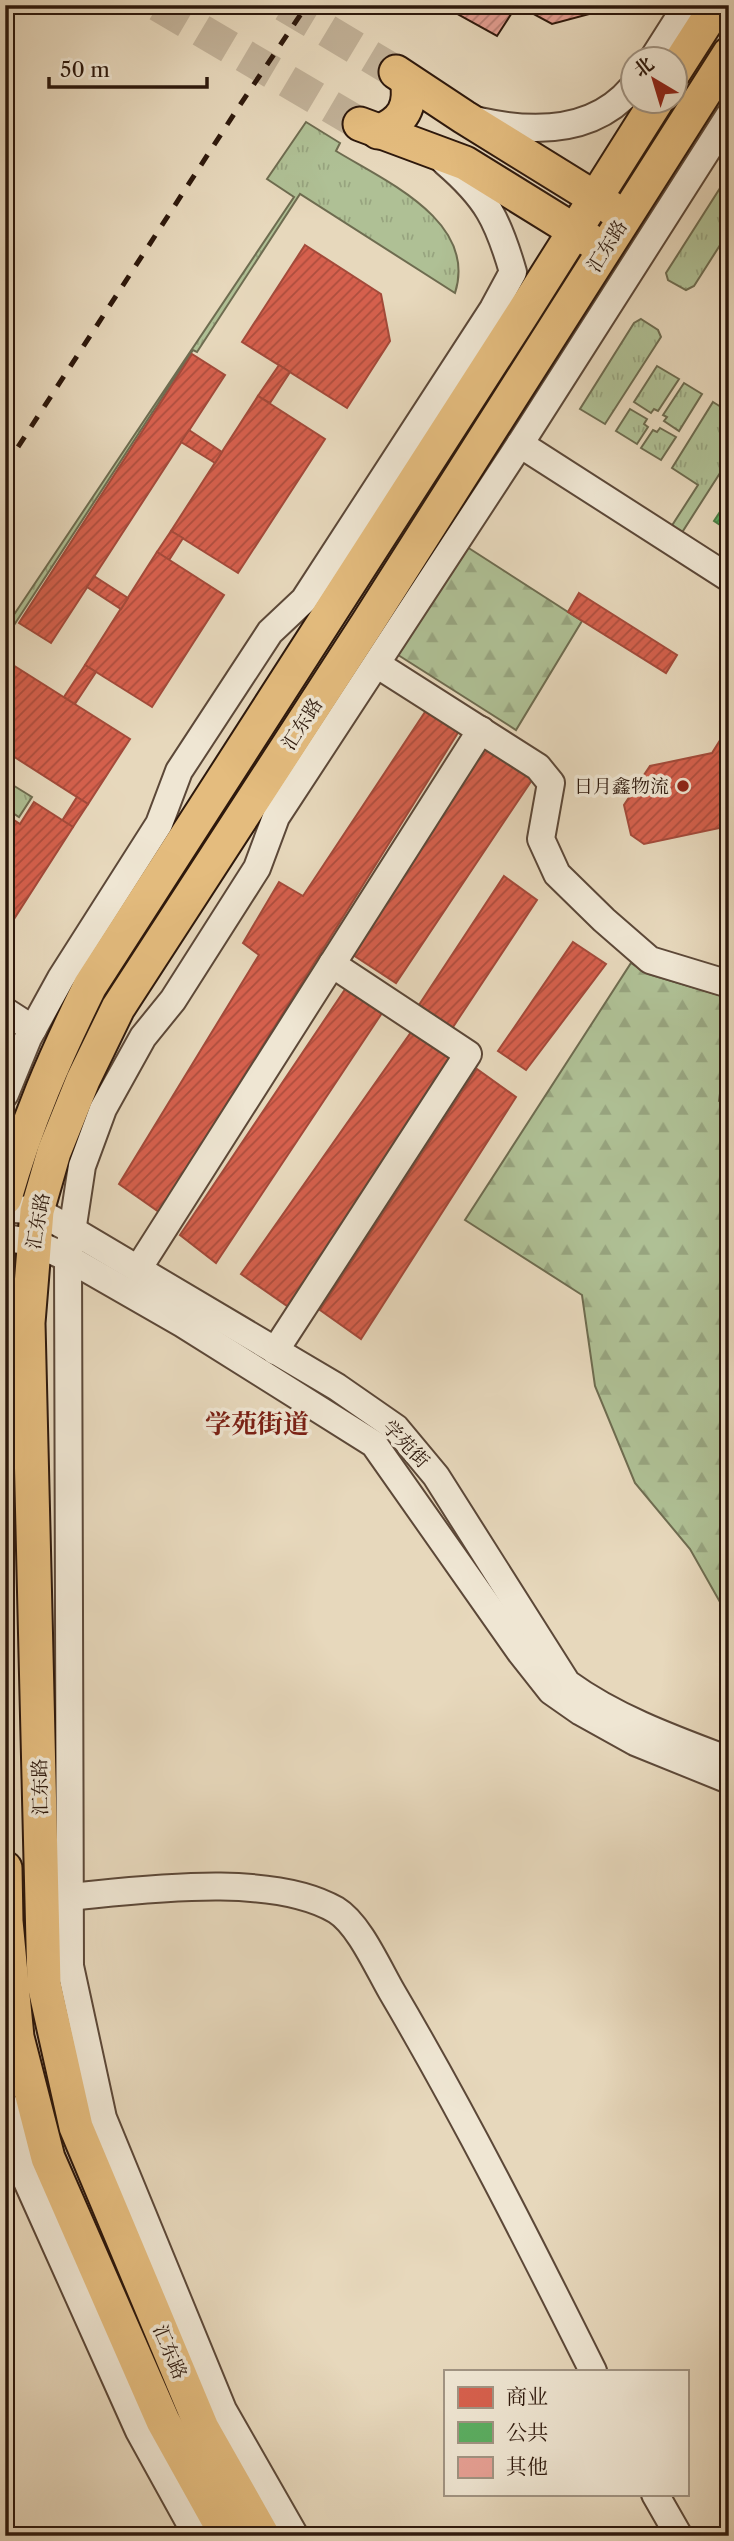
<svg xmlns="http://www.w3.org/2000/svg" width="734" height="2541" font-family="'Libre Caslon Text','Noto Serif SC',serif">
	<defs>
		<pattern id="grass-tufts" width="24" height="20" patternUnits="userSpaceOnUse" patternTransform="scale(1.75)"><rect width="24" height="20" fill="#afc095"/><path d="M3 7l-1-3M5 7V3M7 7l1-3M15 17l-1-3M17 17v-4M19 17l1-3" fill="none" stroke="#97a47f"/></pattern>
		<pattern id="forest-firs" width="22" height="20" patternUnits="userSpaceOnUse" patternTransform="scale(1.75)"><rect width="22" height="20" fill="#afc095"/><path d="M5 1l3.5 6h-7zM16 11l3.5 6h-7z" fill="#97a47f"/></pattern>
		<pattern id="shops-hatch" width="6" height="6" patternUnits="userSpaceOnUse" patternTransform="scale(1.75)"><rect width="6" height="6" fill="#d6604d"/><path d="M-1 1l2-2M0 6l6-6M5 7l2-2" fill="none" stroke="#ae4e3e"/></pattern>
		<pattern id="public-hatch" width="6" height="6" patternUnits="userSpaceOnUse" patternTransform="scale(1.75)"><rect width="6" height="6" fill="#5aae61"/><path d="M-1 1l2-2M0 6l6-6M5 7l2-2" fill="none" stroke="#4b8d4e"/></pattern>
		<pattern id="building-hatch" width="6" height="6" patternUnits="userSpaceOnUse" patternTransform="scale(1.75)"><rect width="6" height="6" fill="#e6a094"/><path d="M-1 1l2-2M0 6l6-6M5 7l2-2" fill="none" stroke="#bb8177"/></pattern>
	</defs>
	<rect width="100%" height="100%" fill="#e7d8bc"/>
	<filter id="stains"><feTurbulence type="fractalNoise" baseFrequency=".00286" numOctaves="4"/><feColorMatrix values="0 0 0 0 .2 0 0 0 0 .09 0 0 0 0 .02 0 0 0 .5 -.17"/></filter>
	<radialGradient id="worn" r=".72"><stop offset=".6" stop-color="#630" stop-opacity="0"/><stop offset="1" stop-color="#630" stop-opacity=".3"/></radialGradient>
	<!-- grass -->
	<g fill="url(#grass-tufts)" stroke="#6e6c50" stroke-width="2">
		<path d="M306,122l34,21 -4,8c49,30 142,70 119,142l-155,-99 -103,158 -4,-2 -188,289v-11l289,-431 -27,-18z"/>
		<polygon points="729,174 729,231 694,286 686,290 668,280 666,273"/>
		<polygon points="641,319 658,330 661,337 605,424 580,409 634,323"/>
		<polygon points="657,366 679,379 658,411 654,409 651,413 634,402"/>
		<polygon points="684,383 702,394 679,431 664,421 667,417 663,415"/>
		<polygon points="713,402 729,412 729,459 681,534 671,527 698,485 672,468"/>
		<polygon points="630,409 647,419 644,424 648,427 637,444 616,431"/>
		<polygon points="660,428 676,437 661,460 641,448 653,430 657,432"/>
		<polygon points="11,784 32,797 19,817 5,808 5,794"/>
	</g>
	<!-- forest -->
	<g fill="url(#forest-firs)" stroke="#6e6c50" stroke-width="2">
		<polygon points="464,545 582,621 516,730 395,653"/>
		<polygon points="631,963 648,974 729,998 729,1062 724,1064 719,1101 729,1106 729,1618 690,1549 635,1483 595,1386 582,1295 465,1220"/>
	</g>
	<!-- shops -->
	<g fill="url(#shops-hatch)" stroke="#a34a3a" stroke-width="2">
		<polygon points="305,245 381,294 390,341 347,408 242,342"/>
		<polygon points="192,354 225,375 51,643 19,623"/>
		<polygon points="279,365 290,372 270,403 258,396"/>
		<polygon points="258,396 325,439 238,573 171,531"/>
		<polygon points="189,430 222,452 215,463 181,442"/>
		<polygon points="171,531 183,538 169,560 157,552"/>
		<polygon points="157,552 224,595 152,707 85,665"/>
		<polygon points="94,576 128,598 121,609 87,587"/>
		<polygon points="579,593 677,655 666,673 568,612"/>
		<polygon points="5,660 130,739 88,804 5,751"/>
		<polygon points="85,665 96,672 75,704 64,697"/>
		<polygon points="433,700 464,723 159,1212 119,1184 259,955 243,943 279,882 303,896"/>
		<polygon points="729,726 729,826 644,844 631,835 624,805 650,766 712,753"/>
		<polygon points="490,741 536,774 396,983 353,955"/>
		<polygon points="77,797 88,804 73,827 62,821"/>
		<polygon points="34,802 73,827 5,933 5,814 20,824"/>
		<polygon points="504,876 537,900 451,1030 417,1008"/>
		<polygon points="573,942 606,964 526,1070 498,1051"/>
		<polygon points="346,988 382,1013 216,1263 180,1235"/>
		<polygon points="414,1028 456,1058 290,1308 241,1274"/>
		<polygon points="477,1069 516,1097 361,1339 320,1310"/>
	</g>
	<!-- public -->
	<polygon fill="url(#public-hatch)" stroke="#4c8148" stroke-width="2" points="729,498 729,531 714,521"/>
	<!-- building -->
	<polygon fill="url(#building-hatch)" stroke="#2d180c" stroke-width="2" points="453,5 623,5 552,24 517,5 497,36 450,10"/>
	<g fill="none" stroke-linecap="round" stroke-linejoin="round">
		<!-- major-tunnel -->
		<g stroke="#c2b299" stroke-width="33" stroke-dasharray="33 17" stroke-linecap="butt">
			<polyline points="158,5 360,124"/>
			<polyline points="284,5 396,72"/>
		</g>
		<!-- minor casing -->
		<g stroke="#5c4838" stroke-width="30">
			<g id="minor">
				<polyline points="652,60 687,5"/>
				<path d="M479,121c54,12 115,12 153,-33"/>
				<polyline points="520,444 729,578"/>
				<polyline points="378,665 538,767 551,783 541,839 557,874 604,920 650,960 729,984"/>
				<polyline points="5,1011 33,1029"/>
				<path d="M5,1094l23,-56 33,-60 98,-154 20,-53 91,-139 34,-32 189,-291 20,-37c-15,-52 -26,-74 -68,-110"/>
				<path d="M5,1208l32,3 35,19 265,157 59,41 40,48 131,207c48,35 106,56 162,77"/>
				<polyline points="5,1238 33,1242 68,1258 183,1324 374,1444 521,1653 551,1691 581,1712 635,1742 729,1780"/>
				<polyline points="138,1269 481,730"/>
				<polyline points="275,1351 468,1054 332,964"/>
				<path d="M69,1897c74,-7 202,-25 267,13 23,14 42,58 56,82 73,124 137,251 201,379"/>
				<polyline points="5,2105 21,2168 139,2431 197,2536"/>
				<polyline points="655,2494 679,2536"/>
				<polyline points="295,2536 223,2410 103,2118 70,1966 68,1258 82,1166 103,1109 143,1037 173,1000 257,868 276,817 520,444 729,116"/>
			</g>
		</g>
		<!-- major casing -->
		<g stroke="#2d180c" stroke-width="37">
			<g id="major">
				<polyline points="396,72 464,117 611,208"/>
				<polyline points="674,72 717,5"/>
				<polyline points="360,124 465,163 591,241"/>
				<path d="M378,132c25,-10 34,-25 29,-52"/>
				<path d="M5,1198c22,-77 50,-141 85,-212l431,-670 135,-214"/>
				<polyline points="5,1868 6,1921 17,2037 48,2158 163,2421 227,2536"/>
				<polyline points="263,2536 202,2428 76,2127 44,1984 28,1323 37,1211 54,1152 83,1080 118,1008 367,624 729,54"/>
			</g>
		</g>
		<!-- minor -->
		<use href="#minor" stroke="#efe6d3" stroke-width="26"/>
		<!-- major -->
		<use href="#major" stroke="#e4bc7e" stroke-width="33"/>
		<!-- rail -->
		<polyline stroke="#2d180c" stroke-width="5" stroke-dasharray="12 12" stroke-linecap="butt" points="5,467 238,108 307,5"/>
	</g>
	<!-- markers -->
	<circle fill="#8f2418" stroke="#efe6d3" stroke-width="2.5" cx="683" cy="786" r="7"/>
	<g text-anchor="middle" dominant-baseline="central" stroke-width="7" stroke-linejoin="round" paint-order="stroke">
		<!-- street labels -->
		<g font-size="19" fill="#2d180c" stroke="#efe6d3">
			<text transform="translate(607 246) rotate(-58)">汇东路</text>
			<text transform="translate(302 724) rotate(-57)">汇东路</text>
			<text transform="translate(38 1221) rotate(-80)">汇东路</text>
			<text transform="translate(406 1444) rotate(46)">学苑街</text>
			<text transform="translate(40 1787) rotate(-91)">汇东路</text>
			<text transform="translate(170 2352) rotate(67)">汇东路</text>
		</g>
		<!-- poi labels -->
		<g font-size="19" fill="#2d180c" stroke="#efe6d3" text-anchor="end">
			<text x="669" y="786">日月鑫物流</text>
		</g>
		<!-- district labels -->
		<g font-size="26" font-weight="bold" fill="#7a1f14" stroke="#efe6d3">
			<text x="257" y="1424">学苑街道</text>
		</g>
	</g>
	<!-- margin -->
	<rect width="734" height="2541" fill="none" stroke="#e7d8bc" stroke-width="28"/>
	<rect x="7" y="7" width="720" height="2527" fill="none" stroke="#2d180c" stroke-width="3.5"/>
	<rect x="14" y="14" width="706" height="2513" fill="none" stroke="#2d180c" stroke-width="2"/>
	<!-- legend -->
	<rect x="444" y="2370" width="245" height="126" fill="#efe6d3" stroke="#a19483" stroke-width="2"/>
	<rect x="458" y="2387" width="35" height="21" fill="#d6604d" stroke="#a19483" stroke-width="2"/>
	<text x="506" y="2404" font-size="21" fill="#2d180c">商业</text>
	<rect x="458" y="2422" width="35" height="21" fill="#5aae61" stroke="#a19483" stroke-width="2"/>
	<text x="506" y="2440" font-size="21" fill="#2d180c">公共</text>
	<rect x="458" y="2457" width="35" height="21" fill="#e6a094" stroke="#a19483" stroke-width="2"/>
	<text x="506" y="2474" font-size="21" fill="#2d180c">其他</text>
	<!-- north arrow -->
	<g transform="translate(654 80) rotate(322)"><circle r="33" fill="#efe6d3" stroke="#a19483" stroke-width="2"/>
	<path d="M0-5L12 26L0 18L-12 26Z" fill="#8f2418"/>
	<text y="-10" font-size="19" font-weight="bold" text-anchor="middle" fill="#2d180c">北</text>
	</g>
	<!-- scale -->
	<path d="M49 77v10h158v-10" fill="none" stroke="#2d180c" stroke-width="3.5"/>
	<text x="60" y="77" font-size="21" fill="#2d180c" stroke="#efe6d3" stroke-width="5" paint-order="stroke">50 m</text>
	<rect width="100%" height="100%" filter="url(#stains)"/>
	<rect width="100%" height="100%" fill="url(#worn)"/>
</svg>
